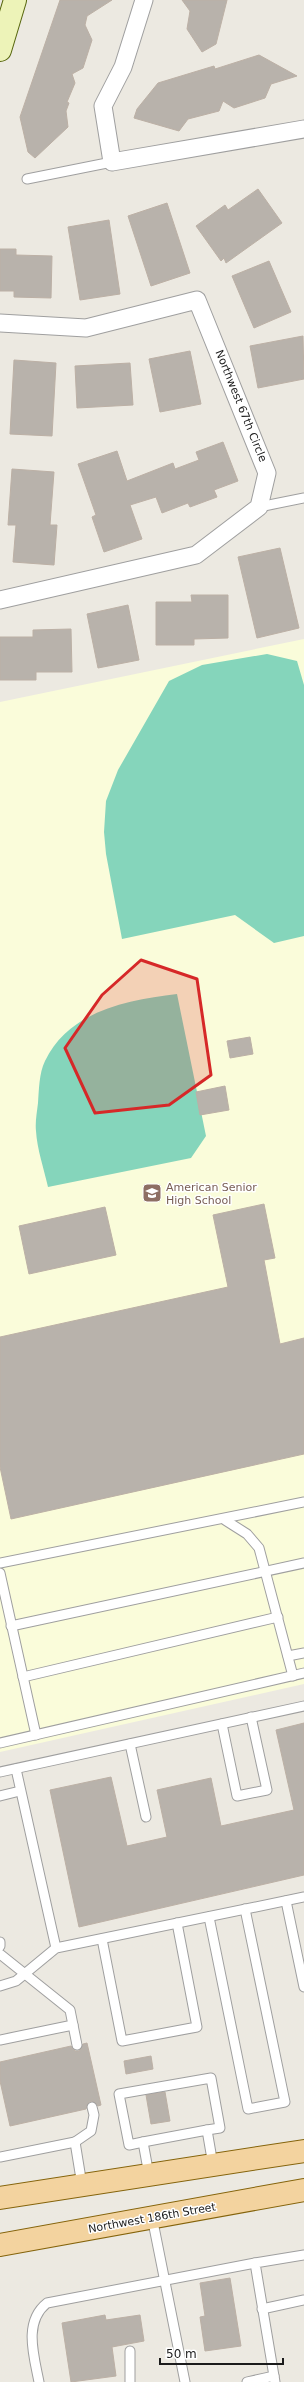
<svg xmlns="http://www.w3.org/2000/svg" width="304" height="2382" font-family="'DejaVu Sans',sans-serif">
	<rect width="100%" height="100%" fill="#ece9e1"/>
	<!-- education -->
	<polygon fill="#fafcda" points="304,639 304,1684 0,1752 0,702"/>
	<!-- pitch -->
	<g fill="#85d5bb">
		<polygon points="267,654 297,661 304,685 304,936 274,943 235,915 122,939 106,854 104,832 106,801 118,770 169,681 202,665"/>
		<path d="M177,994l29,142 -15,22 -143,29c-4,-18 -11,-38 -12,-56 -1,-9 1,-19 2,-28 1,-13 1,-30 7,-42 24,-50 82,-61 132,-67z"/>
	</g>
	<!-- building -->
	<g fill="#b8b2ab" stroke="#bcb0a5">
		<polygon points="60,0 112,0 87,16 85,25 92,40 83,68 72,74 75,83 67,102 69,103 66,111 68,127 35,158 28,152 20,117"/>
		<polygon points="182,0 227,0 216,44 202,52 187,29 190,11"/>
		<polygon points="259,55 297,76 271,84 265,98 234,108 223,101 219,111 188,119 179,131 134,118 137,109 158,83 214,66 215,69"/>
		<polygon points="258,189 282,223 226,263 224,258 221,261 196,226 225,205 228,210"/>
		<polygon points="167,203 190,273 151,286 128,216"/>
		<polygon points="109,220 120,294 80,300 68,227"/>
		<polygon points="0,249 16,249 16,255 52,256 51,298 14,297 14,291 0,291"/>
		<polygon points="269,261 291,312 254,328 232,276"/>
		<polygon points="303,336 304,379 258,388 250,346"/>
		<polygon points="190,351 201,404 160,412 149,359"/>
		<polygon points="14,360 56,363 52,436 10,434"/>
		<polygon points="130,363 133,405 77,408 75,366"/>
		<polygon points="223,442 238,481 214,490 217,497 190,507 188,503 162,513 156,497 130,505 142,539 104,552 92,517 96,515 78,464 117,451 127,481 173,463 175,469 199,460 196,452"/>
		<polygon points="12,469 54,472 50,525 57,525 54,565 13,562 16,525 8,525"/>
		<polygon points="280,548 299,628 257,638 238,557"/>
		<polygon points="191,595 228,595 228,638 194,639 194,645 156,645 156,602 192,602"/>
		<polygon points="128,605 139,660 98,668 87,614"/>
		<polygon points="71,629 72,672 36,672 36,680 0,680 0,637 33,637 33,630"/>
		<polygon points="250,1037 253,1054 230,1058 227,1041"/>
		<polygon points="225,1086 229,1110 200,1115 196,1092"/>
		<polygon points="264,1204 275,1258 264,1260 280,1344 304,1338 304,1454 11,1519 0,1467 0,1337 228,1287 213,1215"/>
		<polygon points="105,1207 116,1255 29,1274 19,1226"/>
		<polygon points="304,1723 304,1875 79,1927 50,1790 111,1777 127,1846 167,1837 157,1790 211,1778 221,1826 294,1810 276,1730"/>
		<polygon points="87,2043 101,2105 98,2106 96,2103 91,2101 88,2103 86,2109 10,2126 0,2081 0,2062 71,2046 75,2051 79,2051 83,2044"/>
		<polygon points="151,2056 153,2069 126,2074 124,2061"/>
		<polygon points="165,2092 170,2121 151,2124 146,2095"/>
		<polygon points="230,2278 241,2346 205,2351 200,2317 205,2316 200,2283"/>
		<polygon points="105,2315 106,2320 140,2315 144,2341 112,2347 116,2376 71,2382 62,2323"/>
	</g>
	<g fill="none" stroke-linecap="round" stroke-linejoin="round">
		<!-- lane casing -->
		<g stroke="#9f9f9f" stroke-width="11">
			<g id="lane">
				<polyline points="27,179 112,162"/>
				<polyline points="259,507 304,498"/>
				<polyline points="225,1520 247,1534 259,1548 293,1676"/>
				<polyline points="0,1563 304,1502"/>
				<polyline points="0,1573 36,1735"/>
				<polyline points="11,1626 304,1563"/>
				<polyline points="288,1656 304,1653"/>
				<polyline points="23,1677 278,1617"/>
				<polyline points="222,1724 237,1796 267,1790 251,1717"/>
				<polyline points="0,1743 304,1673"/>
				<polyline points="130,1744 146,1817"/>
				<polyline points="16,1769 56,1948"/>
				<polyline points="0,1772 304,1706"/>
				<polyline points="0,1796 20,1791"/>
				<polyline points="286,1901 304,1987"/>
				<polyline points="209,1917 248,2109 285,2102 245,1909"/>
				<polyline points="102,1939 122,2041 197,2027 177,1923"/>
				<polyline points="0,1942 0,1946"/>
				<polyline points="0,1954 70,2010 73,2025 0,2040"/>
				<polyline points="0,1986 16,1981 56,1948 304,1897"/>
				<polyline points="73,2025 77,2045"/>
				<polyline points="75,2142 91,2131 94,2115 92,2107"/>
				<polyline points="143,2142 129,2145 119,2094 211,2078 220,2128 207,2130"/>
				<polyline points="0,2157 75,2142 82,2185"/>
				<polyline points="149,2175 143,2142 207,2130 213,2165"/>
				<polyline points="152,2217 185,2382"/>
				<polyline points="262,2309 304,2300"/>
				<path d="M39,2382c-5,-26 -16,-60 8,-79l208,-40"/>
				<polyline points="130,2382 130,2351"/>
				<polyline points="247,2382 274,2376"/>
				<polyline points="275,2382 255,2263 304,2255"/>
			</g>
		</g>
		<!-- street casing -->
		<g stroke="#9f9f9f" stroke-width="19">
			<g id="street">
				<polyline points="144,0 123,67 103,106 112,162 304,129"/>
				<polyline points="0,323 86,328 197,300 267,473 259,507 196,555 0,600"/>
			</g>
		</g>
		<!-- secondary casing -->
		<g stroke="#57660d" stroke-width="24">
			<polyline id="secondary" points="0,50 15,0"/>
		</g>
		<!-- primary casing -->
		<g stroke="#85640c" stroke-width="24">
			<g id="primary">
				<polyline points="0,2198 304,2151"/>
				<polyline points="0,2245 304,2190"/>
			</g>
		</g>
		<!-- lane -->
		<use href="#lane" stroke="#fff" stroke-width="9"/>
		<!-- street -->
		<use href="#street" stroke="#fff" stroke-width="17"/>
		<!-- secondary -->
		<use href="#secondary" stroke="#edf3b8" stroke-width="22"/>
		<!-- primary -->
		<use href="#primary" stroke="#f3d39f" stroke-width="22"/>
	</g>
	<!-- marked area -->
	<path fill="#d62828" fill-opacity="0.2" stroke="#d62828" stroke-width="3" stroke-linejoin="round" d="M141,960l56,19 14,96 -42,30 -74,8 -30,-65 37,-53z"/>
	<!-- icons -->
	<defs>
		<g id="school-square" transform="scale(1)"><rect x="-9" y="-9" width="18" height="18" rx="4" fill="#8d6e63" stroke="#fff"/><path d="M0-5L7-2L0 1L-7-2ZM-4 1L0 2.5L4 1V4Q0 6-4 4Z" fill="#fff"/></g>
	</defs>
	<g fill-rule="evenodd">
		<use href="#school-square" x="152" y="1193"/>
	</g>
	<g text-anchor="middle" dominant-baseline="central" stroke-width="3" stroke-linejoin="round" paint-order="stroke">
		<!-- street labels -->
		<g font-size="11" fill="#1b1b1b" stroke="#fff">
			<text transform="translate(241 406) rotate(68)">Northwest 67th Circle</text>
			<text transform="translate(152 2218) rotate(-10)">Northwest 186th Street</text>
		</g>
		<!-- education labels -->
		<g font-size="11" fill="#785e54" stroke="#fff" text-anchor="start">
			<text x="166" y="1187">American Senior<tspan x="166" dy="13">High School</tspan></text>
		</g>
	</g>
	<!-- scale -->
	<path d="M160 2358v6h123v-6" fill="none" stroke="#1b1b1b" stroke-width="2"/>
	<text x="166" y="2358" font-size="12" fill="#1b1b1b" stroke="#ffffff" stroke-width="3" paint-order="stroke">50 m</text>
</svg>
